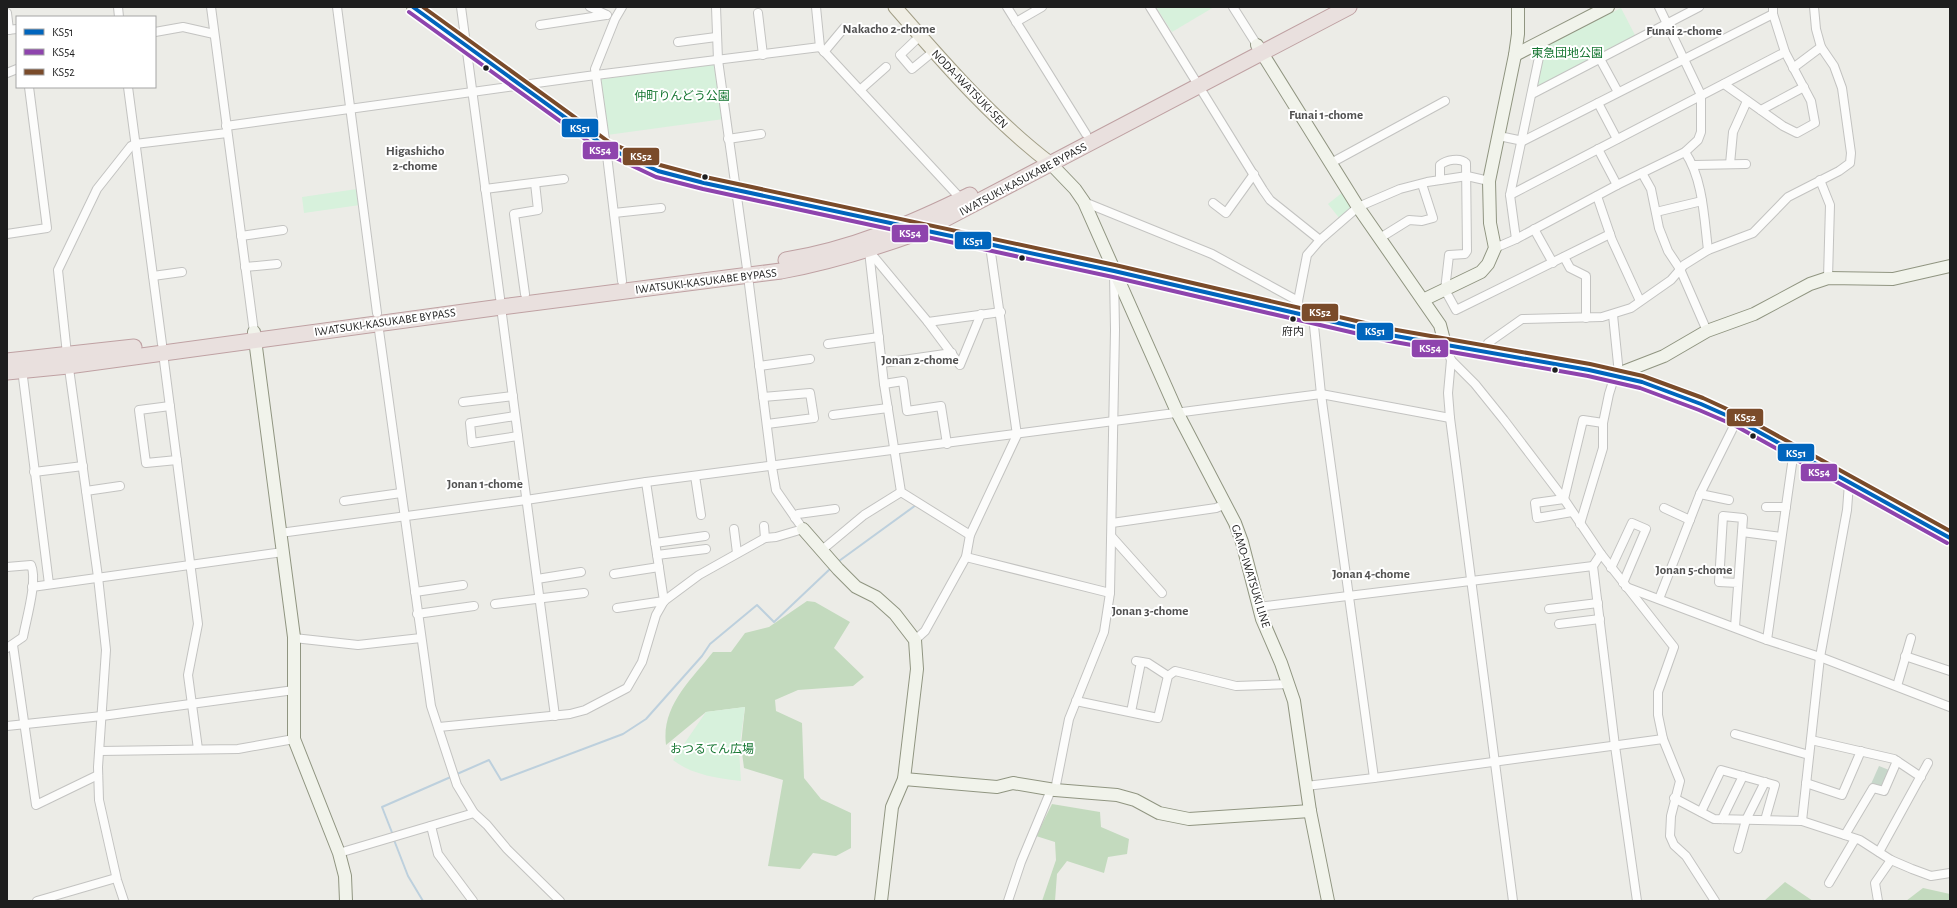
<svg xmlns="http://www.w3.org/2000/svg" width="1957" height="908" font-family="'Alegreya Sans','Noto Sans JP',sans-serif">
	<rect width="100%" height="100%" fill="#ecece7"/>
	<!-- forest -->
	<g fill="#c3dabe">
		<path d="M807,601l8,1 35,20 -16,26 30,29 -11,9 -55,4 -23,10 1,11 26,12 2,55 17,21 30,14v35l-15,8 -23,-3 -13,16 -32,-3 15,-86 -39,-12 -3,-23 4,-38 -39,5 -40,33c-5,-39 25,-65 47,-93h18l14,-19 24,-6z"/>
		<polygon points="1052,804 1100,812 1101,827 1129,839 1127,854 1108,857 1104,873 1067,861 1057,874 1055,901 1042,901 1056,860 1055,842 1036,836"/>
		<polygon points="1785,882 1813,901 1764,901"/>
		<polygon points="1923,888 1950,894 1950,901 1906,901"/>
	</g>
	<!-- cemetery -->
	<polygon fill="#c7d7ca" points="1879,766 1889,770 1881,788 1871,784"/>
	<!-- park -->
	<g fill="#d7f1dc">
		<polygon points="1156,7 1214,7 1172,32"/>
		<polygon points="1621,8 1636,37 1539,87 1536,85 1544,51 1548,45"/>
		<polygon points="714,64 716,65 724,119 607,135 600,82 602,79"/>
		<polygon points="357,189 360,205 304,213 302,197"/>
		<polygon points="1343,192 1354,209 1340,219 1328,204"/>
		<path d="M745,707l-6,43 2,31c-24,-3 -49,-6 -68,-21l33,-48z"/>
	</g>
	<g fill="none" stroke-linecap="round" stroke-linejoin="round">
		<!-- stream -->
		<g stroke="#bdd0dd" stroke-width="2">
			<polyline points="839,561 916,505"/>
			<polyline points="457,774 489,760 501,780 623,734 646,719 702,656 710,644 757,605 774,622 831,568"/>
			<polyline points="393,835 382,807 453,776"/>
			<polyline points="394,840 408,876 423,901"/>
		</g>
		<!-- street casing -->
		<g stroke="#c3c3c1" stroke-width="10">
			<g id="street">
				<polyline points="118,7 119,17"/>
				<polyline points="211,7 254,332"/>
				<polyline points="337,7 377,313"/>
				<polyline points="461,7 500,298"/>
				<polyline points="590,7 607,15"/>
				<polyline points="816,7 820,47 962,200"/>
				<polyline points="1007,7 1086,134"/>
				<polyline points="1150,7 1263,190 1270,200 1320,240"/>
				<polyline points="1233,7 1257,45"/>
				<polyline points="7,13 9,30"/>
				<polyline points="758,13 763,55"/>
				<polyline points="1016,22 1042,7"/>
				<polyline points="540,25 606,15"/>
				<polyline points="7,30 17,29"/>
				<polyline points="155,32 183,27 214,34"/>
				<polyline points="920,36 900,55 912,69 934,51"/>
				<polyline points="678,42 716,37"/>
				<polyline points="824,52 844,28"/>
				<polyline points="1600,59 1618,92"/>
				<polyline points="1793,68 1821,47"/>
				<polyline points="7,73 17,69"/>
				<polyline points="1724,84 1783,126 1797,133 1815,123 1811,101 1785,52 1773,14 1773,7"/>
				<polyline points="128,87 162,344"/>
				<polyline points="860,90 886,67"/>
				<polyline points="1532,94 1699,7"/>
				<polyline points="1598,103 1617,139"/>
				<polyline points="1761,110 1804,87"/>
				<polyline points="226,126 588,76 820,47"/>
				<polyline points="1499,136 1523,141 1773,14"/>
				<polyline points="728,139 761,134"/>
				<polyline points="1598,149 1617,185"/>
				<path d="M1685,152c18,27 19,65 23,98"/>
				<polyline points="1331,163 1445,101"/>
				<polyline points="1730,164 1733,132 1747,101"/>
				<polyline points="1694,165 1746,164"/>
				<polyline points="1642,173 1651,189 1659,228 1668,251 1680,269 1707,331"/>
				<path d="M1440,180v-15c6,-5 20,-8 26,-2l1,88 -2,3 -16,1 -4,35 11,20 154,-76"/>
				<polyline points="1820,180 1830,205 1828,278"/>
				<polyline points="485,189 564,179"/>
				<polyline points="1510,195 1785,52"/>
				<polyline points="1597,196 1612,240 1640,301"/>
				<polyline points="1084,202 1212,254 1298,301"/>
				<polyline points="1213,203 1226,213 1254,174"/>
				<polyline points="1656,212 1702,201"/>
				<polyline points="614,213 661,208"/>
				<polyline points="1534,229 1553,263"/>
				<polyline points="7,234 47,228 29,87"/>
				<polyline points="241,236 283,230"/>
				<polyline points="1380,238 1409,220 1422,221 1433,218 1422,184"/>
				<polyline points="1516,239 1510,195 1542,43"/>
				<polyline points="1495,248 1516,239 1617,185 1685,152 1698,140 1701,132 1701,95 1659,7"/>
				<polyline points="869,251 884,384 901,492 970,535"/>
				<polyline points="869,251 928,322 1001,312"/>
				<polyline points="1564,257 1570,268 1586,276 1586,318"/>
				<polyline points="245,267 277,264"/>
				<polyline points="153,276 182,272"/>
				<polyline points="622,281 606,147 595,69 615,19 622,7"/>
				<polyline points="525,294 514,214 538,210 535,183"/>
				<polyline points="501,307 555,716"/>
				<polyline points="1300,313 1298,301 1307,255 1320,240 1358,207 1400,189 1427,182 1467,176 1489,181"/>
				<polyline points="1613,315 1619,374"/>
				<polyline points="1313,316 1321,394 1374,778"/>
				<polyline points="928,322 960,365 981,314"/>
				<polyline points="378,323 431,706 457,785 474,813 487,825 507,849 560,901"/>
				<polyline points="828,344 879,337"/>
				<polyline points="1445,344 1451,360 1475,384 1504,420 1564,499 1601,554 1674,647 1658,692 1658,715 1663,739 1680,781 1671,816 1670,836 1674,845 1686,856 1715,901"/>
				<polyline points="1485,351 1488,343 1522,319 1602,317 1631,308 1671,280 1684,265 1708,250 1753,233 1788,197 1839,171 1850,163 1851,153 1842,88 1834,66 1821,47 1816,29 1814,7"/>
				<polyline points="163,353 198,624 188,675 198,749"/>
				<polyline points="1451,360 1448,393 1450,418 1513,901"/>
				<polyline points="882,363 952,353"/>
				<polyline points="759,366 810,359"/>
				<polyline points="23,377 49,584"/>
				<polyline points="884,384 903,381 907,411 941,406 947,444"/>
				<polyline points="763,397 810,393 814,418 767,424"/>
				<polyline points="463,402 513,396"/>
				<polyline points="170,406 139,410 146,463 177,460"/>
				<polyline points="833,415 888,408"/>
				<polyline points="515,416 470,423 472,443 518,436"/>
				<polyline points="34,472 83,466"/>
				<polyline points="695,476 701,515"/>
				<polyline points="646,482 664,601"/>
				<polyline points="86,491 120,486"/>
				<polyline points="1700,494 1729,500"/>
				<polyline points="344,501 401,493"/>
				<polyline points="1766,507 1786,507"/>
				<polyline points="1664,508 1690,520"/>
				<polyline points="1572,512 1537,518 1535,503 1564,499 1583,420 1603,423"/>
				<polyline points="795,518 798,514 835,509"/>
				<polyline points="1112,523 1216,508 1226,504"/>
				<polyline points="1580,524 1603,448 1603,423 1609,394 1615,375"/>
				<polyline points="764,526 765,538"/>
				<polyline points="734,529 737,553"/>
				<polyline points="1742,532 1781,537"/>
				<polyline points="280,533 526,500 646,482 1321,394 1450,418"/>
				<polyline points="1112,537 1162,593"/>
				<polyline points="655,543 705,536"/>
				<polyline points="822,550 864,515 901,492"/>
				<polyline points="1601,554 1593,566 1615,746 1637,901"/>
				<polyline points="657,555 706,549"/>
				<polyline points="966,557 1110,593"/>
				<path d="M7,567l24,-2c7,15 -5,55 -8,72l-16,11"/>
				<polyline points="1611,568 1632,523 1646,529 1623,583"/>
				<polyline points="614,574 659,567"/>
				<polyline points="537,579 581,572"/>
				<polyline points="32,587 283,552"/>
				<polyline points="1626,587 1767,640 1820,657 1950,707"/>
				<polyline points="415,592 463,585"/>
				<polyline points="1659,599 1700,494 1737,420"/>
				<polyline points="495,604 584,593"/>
				<polyline points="1258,607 1593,566"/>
				<polyline points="617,608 664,601"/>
				<polyline points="1549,609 1598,603"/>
				<polyline points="417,614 474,606"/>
				<polyline points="1559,624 1600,619"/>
				<polyline points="1735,627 1743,518 1723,516 1719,582 1738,583"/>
				<polyline points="294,638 358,645 421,638"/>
				<polyline points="915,640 925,631 966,557 970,535 1017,435 990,246"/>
				<polyline points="1767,640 1794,450"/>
				<polyline points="13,645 36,805 98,775"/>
				<polyline points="1905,656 1950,671"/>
				<polyline points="1136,661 1148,663 1168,676"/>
				<polyline points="1897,686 1911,638"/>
				<polyline points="1076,701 1158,718 1168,676 1175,671 1236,686 1289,684"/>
				<polyline points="1131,712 1141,662"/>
				<polyline points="7,726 102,716 294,690"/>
				<polyline points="439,727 570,714 585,710 627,688 642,662 656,615 664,601 699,575 765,538 776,537 803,529 776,490 772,467 748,276 718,60 716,7"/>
				<polyline points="1735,734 1809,755"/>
				<polyline points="1811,740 1894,759 1921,777"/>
				<polyline points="100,751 238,749 294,739"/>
				<polyline points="1806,783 1842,795 1861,751"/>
				<polyline points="1306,786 1374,778 1663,739"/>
				<polyline points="1055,790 1069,719 1104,632 1110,593 1115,330 1114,274"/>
				<polyline points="1674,798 1714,819 1802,821 1860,840 1891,860 1912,869 1931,876 1950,873"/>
				<polyline points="1701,812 1721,770 1775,785 1765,820"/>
				<polyline points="1722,819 1743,776"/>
				<polyline points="1802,821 1820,657 1847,510 1849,483"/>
				<polyline points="431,826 438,854 473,901"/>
				<polyline points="1845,835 1873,788 1884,791 1897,761"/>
				<polyline points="1738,849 1746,820 1765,782"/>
				<polyline points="1879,852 1928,763"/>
				<polyline points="339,853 474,813"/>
				<polyline points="1829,883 1855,839"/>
				<polyline points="37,901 116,878"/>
				<polyline points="124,901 117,880 99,800 98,767 106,650 98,577 67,354 58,270 97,189 131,146 135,144 227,133"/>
				<polyline points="1008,901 1021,862 1051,790"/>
				<polyline points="1878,901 1875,883 1891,860"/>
			</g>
		</g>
		<!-- secondary casing -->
		<g stroke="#909581" stroke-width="14">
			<g id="secondary">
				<polyline points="413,7 577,127 606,147 634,161 658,171 704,183 902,227"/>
				<polyline points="1257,45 1358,207 1440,325 1445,344"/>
				<polyline points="1515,55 1608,7"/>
				<polyline points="1051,164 1075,189 1084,202 1178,414 1235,523 1242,542 1262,619 1281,663 1294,701 1310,811 1328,901"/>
				<polyline points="1423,300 1481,272 1488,264 1495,248 1490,223 1489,181 1515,55 1518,34 1518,7"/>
				<polyline points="254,332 294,637 294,739 339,853 345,876 346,901"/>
				<polyline points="1615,375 1664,356 1707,331 1754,314 1810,284 1828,278 1893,279 1950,266"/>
				<polyline points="803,529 838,569 856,587 876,597 895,614 915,640 917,669 904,779 892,807 881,901"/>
				<polyline points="904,779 997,787 1013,783 1055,790 1117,795 1135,800 1159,813 1189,819 1310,811"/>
			</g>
		</g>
		<!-- primary casing -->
		<g stroke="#a19d85" stroke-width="15">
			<g id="primary">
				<path d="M895,7c49,56 97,112 156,157"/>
				<polyline points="918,230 1114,271 1390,335 1589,370 1642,382 1701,404 1737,420 1794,450 1849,483 1950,538"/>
			</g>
		</g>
		<!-- highway casing -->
		<g stroke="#bfa1a3" stroke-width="17">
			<g id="highway">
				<path d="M786,260c66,-11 125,-36 184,-65"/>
				<polyline points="7,361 134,347"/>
				<path d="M7,372l61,-6 433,-59 280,-36c50,-9 94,-23 141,-40l427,-224"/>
			</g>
		</g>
		<!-- street -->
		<use href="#street" stroke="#fcfcfb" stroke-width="8"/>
		<!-- secondary -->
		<use href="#secondary" stroke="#f1f3eb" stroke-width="12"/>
		<!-- primary -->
		<use href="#primary" stroke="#f0eee5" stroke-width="13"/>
		<!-- highway -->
		<use href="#highway" stroke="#e9e0de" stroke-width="15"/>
		<!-- bus-1 casing -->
		<g stroke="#fff" stroke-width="7">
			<polyline id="bus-1" points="413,7 606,147 658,171 704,183 1114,271 1390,335 1589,370 1642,382 1701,404 1737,420 1950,538"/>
		</g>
		<!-- bus-2 casing -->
		<g stroke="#fff" stroke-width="7">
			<polyline id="bus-2" points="409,12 603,152 656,177 703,189 1113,277 1389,341 1588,376 1640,388 1699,410 1734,425 1947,543"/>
		</g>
		<!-- bus-3 casing -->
		<g stroke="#fff" stroke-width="7">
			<polyline id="bus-3" points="423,7 609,142 660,165 705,177 1115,265 1391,329 1590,364 1643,376 1703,398 1740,415 1950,531"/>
		</g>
		<!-- bus-1 -->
		<use href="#bus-1" stroke="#0065bd" stroke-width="4"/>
		<!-- bus-2 -->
		<use href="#bus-2" stroke="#8e44ad" stroke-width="4"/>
		<!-- bus-3 -->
		<use href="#bus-3" stroke="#7a4b2a" stroke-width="4"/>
	</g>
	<!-- markers -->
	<g fill="#1e1e1e" stroke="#fff" stroke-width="1.5">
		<circle cx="486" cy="68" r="3.5"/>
		<circle cx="705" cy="177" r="3.5"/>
		<circle cx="1022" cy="258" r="3.5"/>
		<circle cx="1293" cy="319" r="3.5"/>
		<circle cx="1555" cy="370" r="3.5"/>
		<circle cx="1753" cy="436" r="3.5"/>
	</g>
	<g text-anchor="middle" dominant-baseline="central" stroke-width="4" stroke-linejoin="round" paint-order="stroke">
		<!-- bus labels -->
		<g font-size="11" fill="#1e1e1e" stroke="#fff">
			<text x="1293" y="331">府内</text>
		</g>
		<!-- park labels -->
		<g font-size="12" fill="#147530" stroke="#fff">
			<text x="1567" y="53">東急団地公園</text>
			<text x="682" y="96">仲町りんどう公園</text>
			<text x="712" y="749">おつるてん広場</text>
		</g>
		<!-- street labels -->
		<g font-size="12" fill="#1e1e1e" stroke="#fff">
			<text transform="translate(970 89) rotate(46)">NODA-IWATSUKI-SEN</text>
			<text transform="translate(1023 179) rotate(-28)">IWATSUKI-KASUKABE BYPASS</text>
			<text transform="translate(706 281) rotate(-7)">IWATSUKI-KASUKABE BYPASS</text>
			<text transform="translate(385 322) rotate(-8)">IWATSUKI-KASUKABE BYPASS</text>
			<text transform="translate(1251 576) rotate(73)">GAMO-IWATSUKI LINE</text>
		</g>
		<!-- neighbourhood labels -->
		<g font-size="13" font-weight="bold" fill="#515151" stroke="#fff">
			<text x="889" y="29">Nakacho 2-chome</text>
			<text x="1684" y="31">Funai 2-chome</text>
			<text x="1326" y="115">Funai 1-chome</text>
			<text x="415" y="151">Higashicho<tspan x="415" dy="15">2-chome</tspan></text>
			<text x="920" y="360">Jonan 2-chome</text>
			<text x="485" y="484">Jonan 1-chome</text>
			<text x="1694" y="570">Jonan 5-chome</text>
			<text x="1371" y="574">Jonan 4-chome</text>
			<text x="1150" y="611">Jonan 3-chome</text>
		</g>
	</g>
	<g stroke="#fff" stroke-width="1.5">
		<rect x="561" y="118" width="38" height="20" rx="4" fill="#0065bd"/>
		<rect x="582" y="141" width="37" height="19" rx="4" fill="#8e44ad"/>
		<rect x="622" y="147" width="38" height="19" rx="4" fill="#7a4b2a"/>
		<rect x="891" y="224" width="38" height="19" rx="4" fill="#8e44ad"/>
		<rect x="954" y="231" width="38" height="19" rx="4" fill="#0065bd"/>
		<rect x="1301" y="303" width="38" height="19" rx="4" fill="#7a4b2a"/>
		<rect x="1356" y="322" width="38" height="19" rx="4" fill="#0065bd"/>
		<rect x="1411" y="339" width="38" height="19" rx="4" fill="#8e44ad"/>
		<rect x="1726" y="408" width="38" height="19" rx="4" fill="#7a4b2a"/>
		<rect x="1777" y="443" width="38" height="19" rx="4" fill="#0065bd"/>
		<rect x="1800" y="463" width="38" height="19" rx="4" fill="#8e44ad"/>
	</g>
	<g font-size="11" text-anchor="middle" font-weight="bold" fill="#fff">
		<text x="580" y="132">KS51</text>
		<text x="600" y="154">KS54</text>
		<text x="641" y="160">KS52</text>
		<text x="910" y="237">KS54</text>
		<text x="973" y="245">KS51</text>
		<text x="1320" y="316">KS52</text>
		<text x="1375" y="335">KS51</text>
		<text x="1430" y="352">KS54</text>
		<text x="1745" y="421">KS52</text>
		<text x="1796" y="457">KS51</text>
		<text x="1819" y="476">KS54</text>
	</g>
	<!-- border -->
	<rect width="1957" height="908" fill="none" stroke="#1e1e1e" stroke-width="16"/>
	<!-- legend -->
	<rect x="16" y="16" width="140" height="72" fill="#ffffff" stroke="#a5a5a5"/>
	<rect x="24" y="29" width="20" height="6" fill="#0065bd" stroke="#a5a5a5"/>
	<text x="52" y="36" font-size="12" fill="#1e1e1e">KS51</text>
	<rect x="24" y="49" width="20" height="6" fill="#8e44ad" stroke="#a5a5a5"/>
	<text x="52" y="56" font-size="12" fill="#1e1e1e">KS54</text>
	<rect x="24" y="69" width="20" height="6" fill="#7a4b2a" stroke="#a5a5a5"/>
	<text x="52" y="76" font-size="12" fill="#1e1e1e">KS52</text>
</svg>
